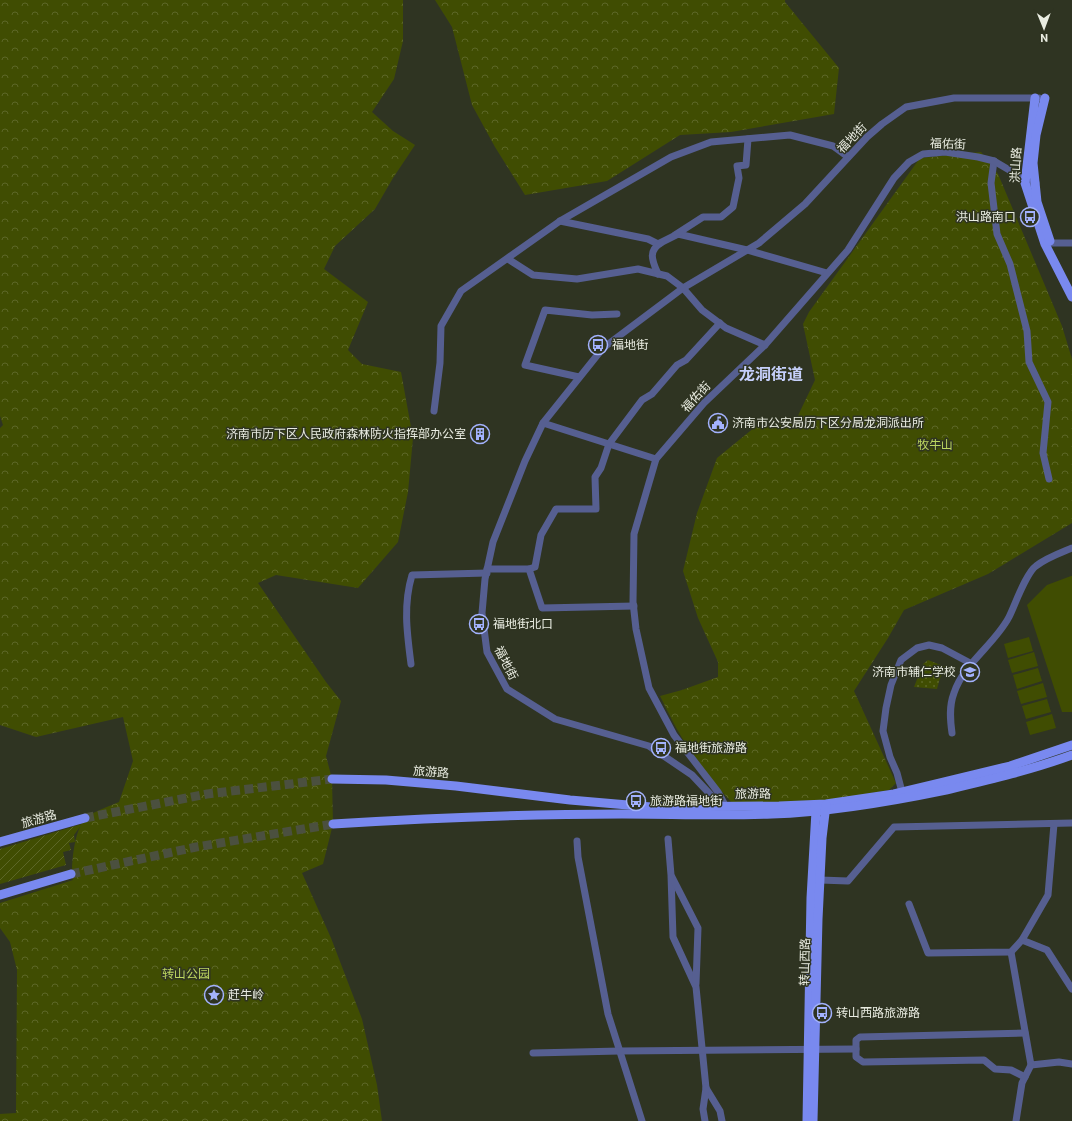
<svg xmlns="http://www.w3.org/2000/svg" width="1072" height="1121" font-family="Roboto,'Noto Sans SC',sans-serif">
	<defs>
		<pattern id="forest-crowns" width="20" height="18" patternUnits="userSpaceOnUse"><rect width="20" height="18" fill="#404d02"/><path d="M2 6a3 3 0 1 1 6 0M12 15a3 3 0 1 1 6 0" fill="none" stroke="#5c6727"/></pattern>
		<pattern id="park-dots" width="8" height="8" patternUnits="userSpaceOnUse"><rect width="8" height="8" fill="#404d02"/><path d="M2 2h.1M6 6h.1" fill="none" stroke="#5c6727" stroke-width="1.8" stroke-linecap="round"/></pattern>
		<pattern id="garden-furrows" width="10" height="10" patternUnits="userSpaceOnUse"><rect width="10" height="10" fill="#404d02"/><path d="M-1 1l2-2M0 10L10 0M9 11l2-2" fill="none" stroke="#5c6727"/></pattern>
	</defs>
	<rect width="100%" height="100%" fill="#2f3422"/>
	<!-- grass -->
	<g fill="#404d02">
		<polygon points="1071,576 1072,576 1072,712 1062,712 1027,605 1047,585"/>
		<polygon points="1029,637 1033,651 1008,658 1004,644"/>
		<polygon points="1034,652 1038,666 1012,673 1008,660"/>
		<polygon points="1038,668 1042,681 1017,689 1013,675"/>
		<polygon points="1043,683 1047,697 1021,704 1017,691"/>
		<polygon points="1047,699 1051,712 1026,719 1022,706"/>
		<polygon points="1052,714 1056,728 1030,735 1026,722"/>
	</g>
	<!-- forest -->
	<g fill="url(#forest-crowns)">
		<path d="M0,0h403v41l-9,38 -22,33 21,19 22,14 -22,33 -18,31 -40,37 -11,23 44,33 -20,48 14,14 39,8 12,66 -5,54 -10,50 -40,46 -82,-13 -18,8 68,99 15,19 -15,55 6,23 1,45 -10,40 -21,9 29,65 31,81 15,66 5,36h-382v-7l16,-1 1,-143 -7,-28 -10,-14v-25l73,-23c-3,-13 2,-54 13,-62 8,-7 24,-12 33,-16l14,-41 -10,-44 -87,20 -36,-12v-297l3,-3 -3,-9z"/>
		<polygon points="435,0 785,0 785,2 839,68 834,114 731,132 680,135 607,181 525,195 495,147 472,105 452,27"/>
		<path d="M981,152l17,22 64,152 10,33v164l-84,51 -84,36 -16,28 -34,53 42,92 -7,7 -70,12 -87,1c-15,-17 -30,-34 -42,-53 -12,-17 -21,-36 -30,-54l22,-6 36,-13v-15l-20,-44 -15,-47 14,-58 20,-55 38,-31 39,-3 21,-44 -12,-56 6,-12 111,-154z"/>
	</g>
	<!-- park -->
	<polygon fill="url(#park-dots)" points="928,660 946,667 940,678 937,689 914,687 923,664"/>
	<!-- garden -->
	<polygon fill="url(#garden-furrows)" points="82,824 74,835 75,842 69,843 71,850 63,852 66,865 0,884 0,849"/>
	<g fill="none" stroke-linecap="round" stroke-linejoin="round">
		<!-- major-tunnel -->
		<g stroke="#4b503f" stroke-width="9" stroke-dasharray="9 4.5" stroke-linecap="butt">
			<polyline points="85,818 207,794 332,779"/>
			<polyline points="71,874 196,847 333,824"/>
		</g>
		<!-- minor -->
		<g stroke="#565f91" stroke-width="7">
			<polyline points="994,161 991,183 997,234 1010,264 1027,331 1029,362 1048,402 1043,453 1049,479"/>
			<polyline points="560,221 648,239 658,244 678,234 747,250 827,273"/>
			<polyline points="675,235 703,217 721,217 733,207 739,178 737,166 746,165 748,139"/>
			<polyline points="1051,243 1072,243"/>
			<polyline points="508,259 533,275 577,279 638,269 667,276 683,288 702,310 726,328 765,345"/>
			<path d="M658,274c-5,-12 -11,-23 3,-31"/>
			<polyline points="579,377 525,365 545,310 592,315 617,314"/>
			<polyline points="434,411 440,363 441,326 461,291 560,221 671,157 711,142 790,135 833,146 848,157"/>
			<polyline points="543,423 656,459"/>
			<polyline points="487,569 529,569 542,608 634,606"/>
			<polyline points="529,569 535,567 541,535 556,509 596,509 595,477 601,468 609,444 642,400 652,394 677,365 686,360 720,323"/>
			<path d="M411,664c-4,-31 -8,-59 1,-89l75,-2"/>
			<path d="M952,733c-2,-14 -3,-27 2,-40 10,-30 41,-49 55,-76 6,-12 17,-44 27,-51 10,-8 24,-13 36,-18"/>
			<polyline points="902,792 897,773 890,757 883,731 886,708 891,685 901,660 917,648 929,645 942,648 972,664"/>
			<polyline points="723,808 692,775 649,746 555,719 507,689 487,652 482,613 485,579 493,542 525,461 543,423 603,348 683,288 759,243 805,204 867,137 882,124 906,107 954,98 1039,98"/>
			<polyline points="727,809 718,792 674,735 649,688 636,629 633,602 634,534 656,459 704,403 765,345 848,250 894,178 909,162 923,154 945,152 978,157 994,161 1016,174 1025,183 1036,183"/>
			<polyline points="1054,824 1048,895 1022,940 1047,950 1072,989"/>
			<polyline points="668,839 671,875 673,937 696,987 706,1088 720,1111 722,1121"/>
			<polyline points="577,841 578,857 608,1014 642,1121"/>
			<polyline points="672,877 698,928 696,984"/>
			<polyline points="820,880 848,881 894,827 1072,823"/>
			<polyline points="909,904 928,953 1011,952 1022,940"/>
			<polyline points="1011,952 1031,1065 1059,1062 1072,1064"/>
			<polyline points="1025,1033 860,1037 856,1040 856,1057 863,1062 984,1060 995,1069 1011,1070 1025,1077"/>
			<polyline points="533,1053 620,1051 856,1049"/>
			<polyline points="705,1121 703,1109 706,1088"/>
			<polyline points="1016,1121 1022,1083 1031,1065"/>
		</g>
		<!-- major -->
		<g stroke="#7989ef" stroke-width="9">
			<polyline points="1035,98 1025,183 1045,244 1072,297"/>
			<polyline points="1045,98 1036,135 1033,163 1037,202 1050,241"/>
			<polyline points="332,779 386,780 456,786 570,800 651,807 779,806 826,804 894,794 936,784 1010,766 1072,745"/>
			<path d="M333,824c96,-6 192,-10 289,-10 50,0 100,2 150,0 58,-2 116,-12 174,-24 42,-10 85,-20 126,-35"/>
			<polyline points="0,842 85,818"/>
			<polyline points="0,895 71,874"/>
			<polyline points="807,1121 811,898 816,811 815,805"/>
			<polyline points="813,1121 818,919 822,838 826,805"/>
		</g>
	</g>
	<!-- icons -->
	<defs>
		<g id="bus-ring" transform="scale(1)"><circle r="9.5" fill="#2f3422" stroke="#a3b2fd" stroke-width="1.5"/><path d="M-5-6H5V4H4V6H2V4H-2V6H-4V4H-5ZM-3.5-4V0h7V-4ZM-3.5 1.2v1.5H-2V1.2ZM2 1.2v1.5H3.5V1.2Z" fill="#a3b2fd"/></g>
		<g id="civic-ring" transform="scale(1)"><circle r="9.5" fill="#2f3422" stroke="#a3b2fd" stroke-width="1.5"/><path d="M-.6-6.5H3V-4.5H.6V-3L4-1V1h2V6H-6V1h2V-1L-.6-3ZM-1.2 2.5V6h2.4V2.5Z" fill="#a3b2fd"/></g>
		<g id="building-ring" transform="scale(1)"><circle r="9.5" fill="#2f3422" stroke="#a3b2fd" stroke-width="1.5"/><path d="M-4-6H4V6H1V3H-1V6H-4ZM-2.5-4.3h1.7v1.8h-1.7ZM.8-4.3h1.7v1.8H.8ZM-2.5-1h1.7V.8h-1.7ZM.8-1h1.7V.8H.8Z" fill="#a3b2fd"/></g>
		<g id="school-ring" transform="scale(1)"><circle r="9.5" fill="#2f3422" stroke="#a3b2fd" stroke-width="1.5"/><path d="M0-5L7-2L0 1L-7-2ZM-4 1L0 2.5L4 1V4Q0 6-4 4Z" fill="#a3b2fd"/></g>
		<g id="sight-ring" transform="scale(1)"><circle r="9.5" fill="#2f3422" stroke="#a3b2fd" stroke-width="1.5"/><path d="M0-6L1.8-2.2L6-1.7L2.9 1.2L3.7 5.4L0 3.3L-3.7 5.4L-2.9 1.2L-6-1.7L-1.8-2.2Z" fill="#a3b2fd"/></g>
	</defs>
	<g fill-rule="evenodd">
		<use href="#bus-ring" x="1030" y="217"/>
		<use href="#bus-ring" x="598" y="345"/>
		<use href="#civic-ring" x="718" y="423"/>
		<use href="#building-ring" x="480" y="434"/>
		<use href="#bus-ring" x="479" y="624"/>
		<use href="#school-ring" x="970" y="672"/>
		<use href="#bus-ring" x="661" y="748"/>
		<use href="#bus-ring" x="636" y="801"/>
		<use href="#sight-ring" x="214" y="995"/>
		<use href="#bus-ring" x="822" y="1013"/>
	</g>
	<g text-anchor="middle" dominant-baseline="central" stroke-width="3" stroke-linejoin="round" paint-order="stroke">
		<!-- street labels -->
		<g font-size="12" fill="#e9ece1" stroke="#2f3422">
			<text transform="translate(852 138) rotate(-46)">福地街</text>
			<text transform="translate(948 144) rotate(2)">福佑街</text>
			<text transform="translate(1016 165) rotate(-87)">洪山路</text>
			<text transform="translate(696 397) rotate(-47)">福佑街</text>
			<text transform="translate(506 663) rotate(63)">福地街</text>
			<text transform="translate(431 772) rotate(4)">旅游路</text>
			<text transform="translate(753 794) rotate(-1)">旅游路</text>
			<text transform="translate(39 819) rotate(-16)">旅游路</text>
			<text transform="translate(805 962) rotate(-89)">转山西路</text>
		</g>
		<!-- poi labels -->
		<g font-size="12" fill="#e9ece1" stroke="#2f3422" text-anchor="start">
			<text x="1016" y="217" text-anchor="end">洪山路南口</text>
			<text x="612" y="345">福地街</text>
			<text x="732" y="423">济南市公安局历下区分局龙洞派出所</text>
			<text x="466" y="434" text-anchor="end">济南市历下区人民政府森林防火指挥部办公室</text>
			<text x="493" y="624">福地街北口</text>
			<text x="956" y="672" text-anchor="end">济南市辅仁学校</text>
			<text x="675" y="748">福地街旅游路</text>
			<text x="650" y="801">旅游路福地街</text>
			<text x="228" y="995">赶牛岭</text>
			<text x="836" y="1013">转山西路旅游路</text>
		</g>
		<!-- park labels -->
		<g font-size="12" fill="#bdd760" stroke="#2f3422">
			<text x="935" y="445">牧牛山</text>
			<text x="186" y="974">转山公园</text>
		</g>
		<!-- district labels -->
		<g font-size="16" font-weight="bold" fill="#c5cffa" stroke="#2f3422">
			<text x="771" y="374">龙洞街道</text>
		</g>
	</g>
	<!-- north arrow -->
	<g transform="translate(1044 28) rotate(179)" stroke="#2f3422" stroke-width="3" paint-order="stroke">
	<path d="M0-3L7 15L0 10L-7 15Z" fill="#e9ece1"/>
	<text y="-6" font-size="11" font-weight="bold" text-anchor="middle" fill="#e9ece1">N</text>
	</g>
</svg>
